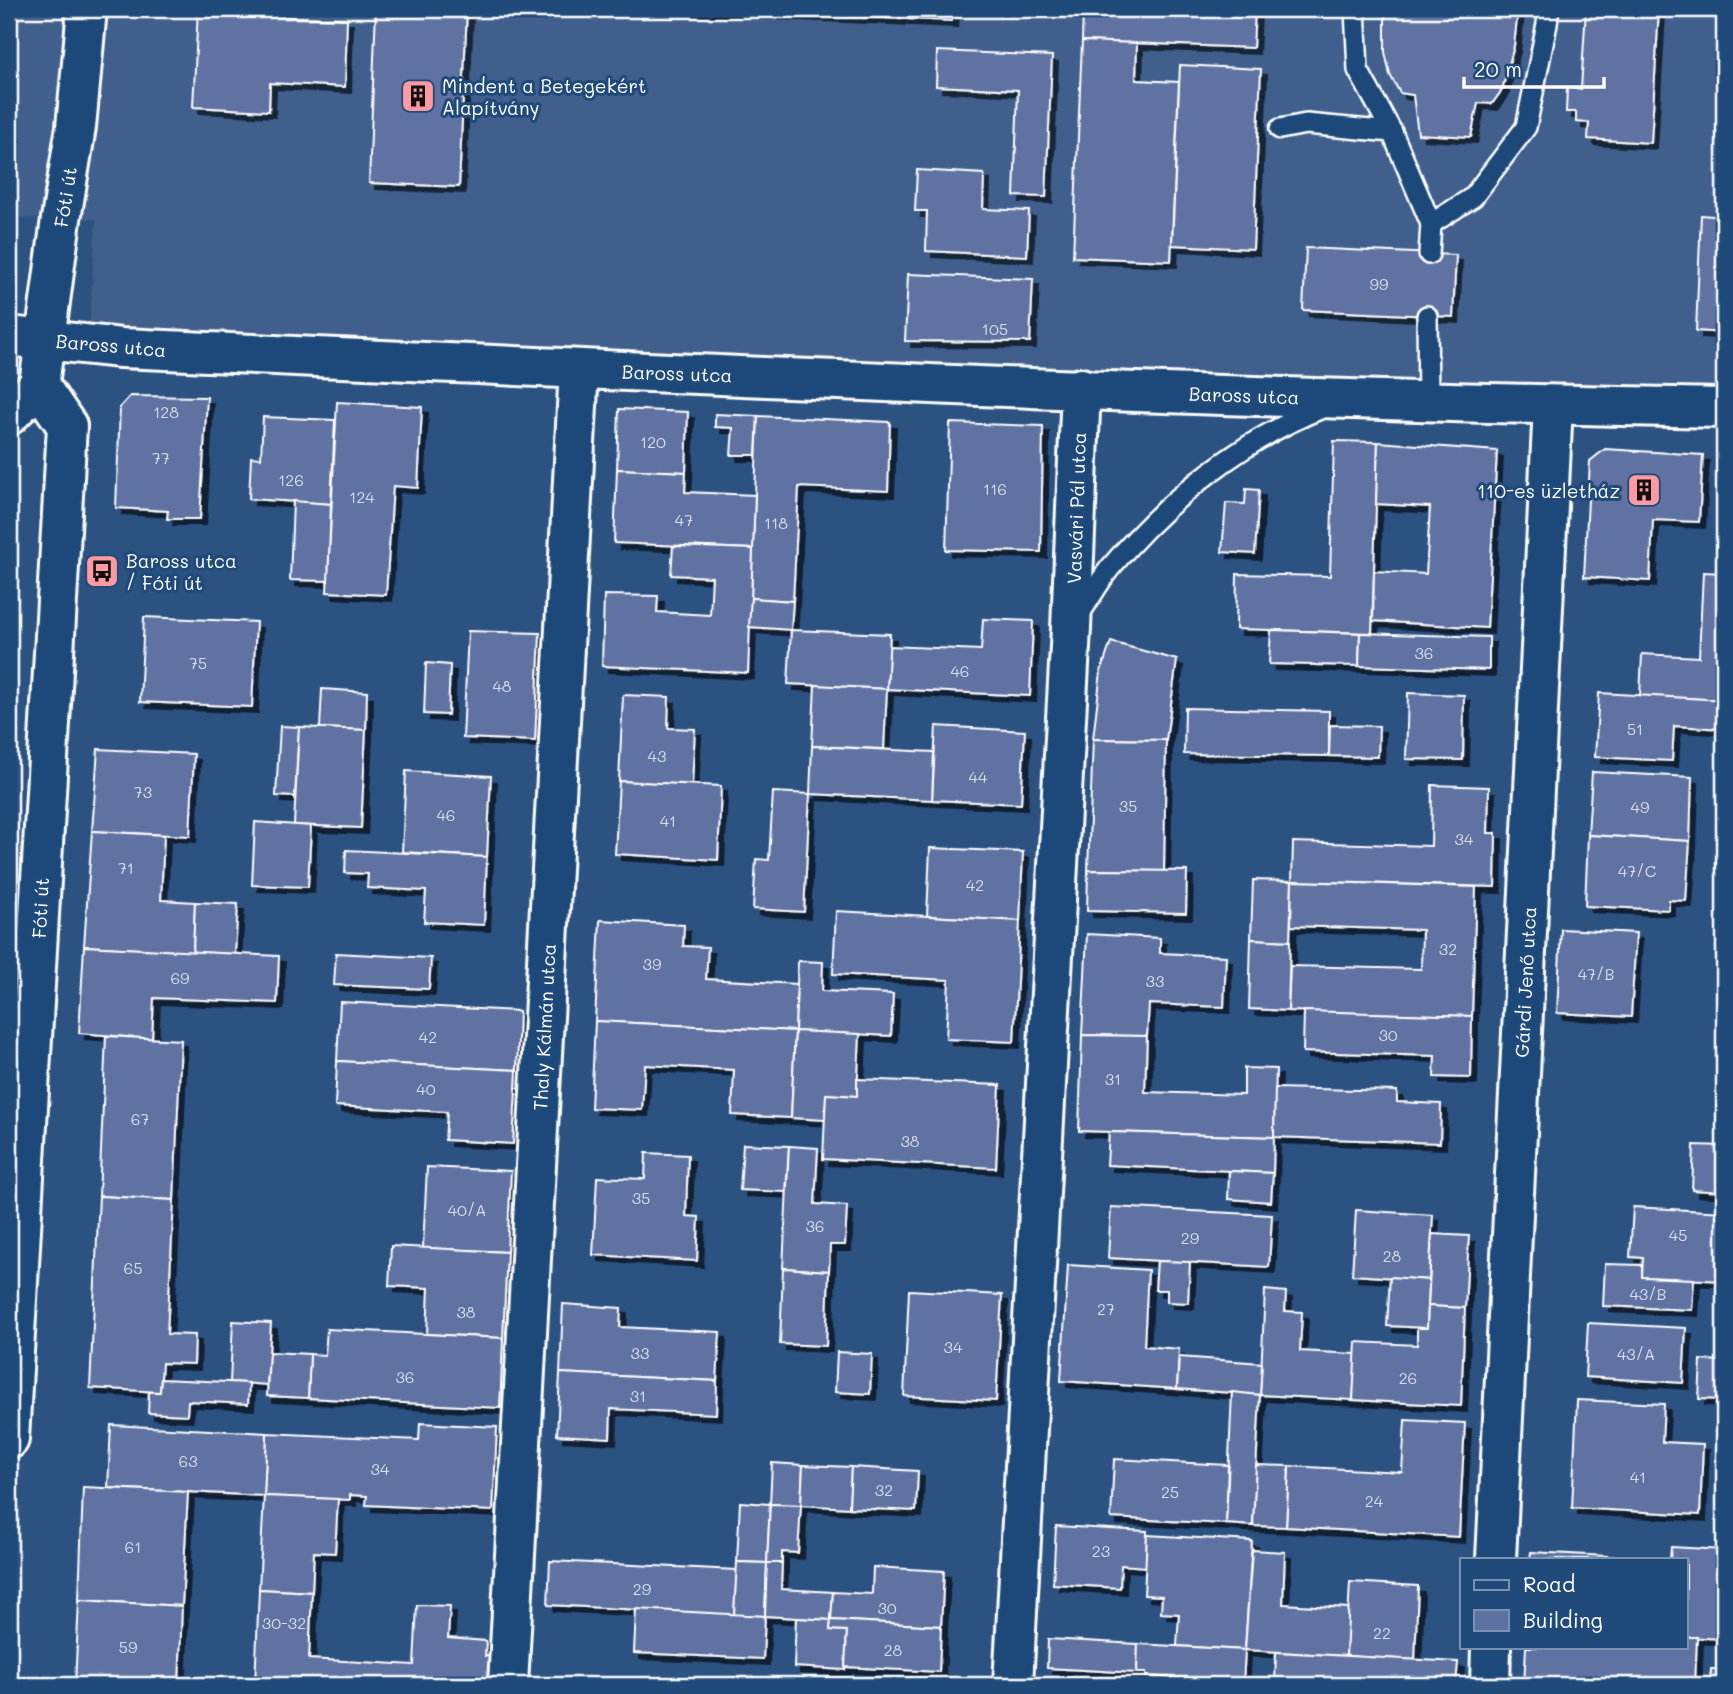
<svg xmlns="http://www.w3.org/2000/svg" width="1733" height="1694" font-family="Mali,sans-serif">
	<defs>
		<filter id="shadow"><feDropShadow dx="6" dy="6" stdDeviation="0" flood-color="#0009"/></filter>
	</defs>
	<rect width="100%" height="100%" fill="#2c5282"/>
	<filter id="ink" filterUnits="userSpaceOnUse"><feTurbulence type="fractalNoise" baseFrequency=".0143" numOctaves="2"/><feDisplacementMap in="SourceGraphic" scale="14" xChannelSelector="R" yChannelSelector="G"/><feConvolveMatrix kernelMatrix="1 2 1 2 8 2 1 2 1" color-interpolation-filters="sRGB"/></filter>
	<g filter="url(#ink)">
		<!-- built -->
		<polygon fill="#3f5f8d" points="9,9 1724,9 1724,393 89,331 96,219 9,218"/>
		<!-- building -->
		<g fill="#5e72a1" stroke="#fff" stroke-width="2" filter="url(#shadow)">
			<polygon points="198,9 269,9 268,16 347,19 345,87 270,83 269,111 193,107"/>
			<polygon points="376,9 467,9 459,187 369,183"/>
			<polygon points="678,9 953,9 952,21"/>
			<polygon points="1083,9 1255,9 1253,48 1082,41"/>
			<polygon points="1385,9 1518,9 1514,46 1502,90 1492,104 1478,103 1471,137 1418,134 1413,95 1400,93 1390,75 1385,52"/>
			<polygon points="1586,9 1659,9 1651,143 1588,139 1589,123 1576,122 1576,112 1566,112 1567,88 1581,89"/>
			<polygon points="1082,41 1137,43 1136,80 1179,82 1171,261 1073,257"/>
			<polygon points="937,51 1052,56 1046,197 1014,196 1018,90 936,86"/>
			<polygon points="1180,65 1261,69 1253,249 1172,245"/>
			<polygon points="917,170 984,174 983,209 1029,211 1027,256 926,251 927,211 915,211"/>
			<polygon points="1701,215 1724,217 1724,333 1696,331"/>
			<polygon points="1306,248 1456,255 1453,317 1303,310"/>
			<polygon points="908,274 1033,279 1030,342 905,341"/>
			<polygon points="130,396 207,397 200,519 167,519 168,511 116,508 120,407"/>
			<polygon points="337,402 422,407 418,488 393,486 386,595 327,592"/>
			<polygon points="619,409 688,412 686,472 617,469"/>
			<polygon points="715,414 758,416 756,455 731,455 733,428 715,427"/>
			<polygon points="758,416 890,422 888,491 799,487 793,601 751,598"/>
			<polygon points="263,417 335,420 331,504 249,499 251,457 261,458"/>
			<polygon points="950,423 1043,426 1041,552 946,550"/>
			<polygon points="1334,441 1378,442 1372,633 1236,629 1237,574 1330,576"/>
			<polygon points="1378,442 1497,451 1487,628 1373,621 1374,571 1426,574 1430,507 1376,504"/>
			<polygon points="1605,449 1703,455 1699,522 1653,520 1650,581 1584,577 1590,461"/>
			<polygon points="617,469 686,472 685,492 755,495 753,549 614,543"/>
			<polygon points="1246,489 1259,490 1255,554 1222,552 1226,503 1245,504"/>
			<polygon points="293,501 331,504 328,581 290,580"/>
			<polygon points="673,546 753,549 748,673 602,666 604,595 658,596 657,612 710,615 712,577 671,575"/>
			<polygon points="1703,572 1724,573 1724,700 1640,696 1642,654 1699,657"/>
			<polygon points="751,598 793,601 791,630 749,627"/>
			<polygon points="144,617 256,622 252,707 140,702"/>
			<polygon points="983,619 1033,621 1030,696 887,689 889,646 981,650"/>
			<polygon points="791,630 890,634 887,689 788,684"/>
			<polygon points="1271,630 1360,633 1359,666 1269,664"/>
			<polygon points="468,631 540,633 535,741 463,738"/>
			<polygon points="1360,633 1489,637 1489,670 1359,666"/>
			<polygon points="1111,642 1177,660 1166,740 1093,739 1101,671"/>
			<polygon points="426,663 450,665 448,715 424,714"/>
			<polygon points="815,685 887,689 884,749 812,746"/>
			<polygon points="322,689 367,692 366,730 320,728"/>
			<polygon points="1408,693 1464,695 1463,760 1406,759"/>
			<polygon points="1599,693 1724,700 1724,729 1674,726 1672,761 1595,757"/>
			<polygon points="623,695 669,697 668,728 695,729 692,785 619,781"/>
			<polygon points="1185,708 1329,711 1329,756 1184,754"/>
			<polygon points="1330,725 1379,726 1378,757 1329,756"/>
			<polygon points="280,726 299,727 295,797 276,796"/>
			<polygon points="936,726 1025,731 1021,804 932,800"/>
			<polygon points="299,727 366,730 361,828 294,825"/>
			<polygon points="1093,739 1166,740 1164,871 1088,870"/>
			<polygon points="812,746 934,752 932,800 810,794"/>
			<polygon points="98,749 194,754 190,836 92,831"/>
			<polygon points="406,771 491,776 487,857 402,852"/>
			<polygon points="1592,772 1692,777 1690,841 1588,835"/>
			<polygon points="619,781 721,786 718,860 615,854"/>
			<polygon points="1432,785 1489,787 1488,833 1496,833 1495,887 1292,881 1293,842 1431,846"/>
			<polygon points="773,792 810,794 804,912 753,909 756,859 769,860"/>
			<polygon points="255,822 311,826 308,887 252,885"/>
			<polygon points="92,831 164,835 161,900 195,902 193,952 84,946"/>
			<polygon points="1588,835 1690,841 1686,901 1669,900 1669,910 1585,906"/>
			<polygon points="930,848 1023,852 1020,921 927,916"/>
			<polygon points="346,850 487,857 484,925 424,922 426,891 367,888 368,874 345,873"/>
			<polygon points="1088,870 1187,871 1186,913 1087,911"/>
			<polygon points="1253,880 1292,881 1290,941 1251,939"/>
			<polygon points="1292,881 1476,887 1472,1016 1288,1011 1290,966 1421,969 1422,930 1291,926"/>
			<polygon points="195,902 238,904 235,954 193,952"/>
			<polygon points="836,911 1020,921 1014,1042 946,1039 949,980 833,974"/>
			<polygon points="600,920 684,925 683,946 708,947 706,979 797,984 795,1031 595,1021"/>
			<polygon points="1561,929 1636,933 1631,1017 1557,1013"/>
			<polygon points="1087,934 1160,938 1160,953 1226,956 1224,1007 1149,1004 1147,1036 1082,1035"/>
			<polygon points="1251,939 1290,941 1288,1011 1249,1009"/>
			<polygon points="84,946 279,956 277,1003 154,998 152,1039 79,1033"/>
			<polygon points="336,953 431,958 429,989 334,985"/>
			<polygon points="798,961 823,962 822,991 893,994 891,1036 795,1031"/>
			<polygon points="340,1002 519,1011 517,1070 337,1061"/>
			<polygon points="1304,1011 1472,1016 1471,1078 1434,1077 1435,1056 1303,1052"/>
			<polygon points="595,1021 795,1031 791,1118 732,1115 734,1070 645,1065 642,1110 591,1108"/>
			<polygon points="795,1031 860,1034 857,1096 826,1094 825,1120 791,1118"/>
			<polygon points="1082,1035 1147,1036 1145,1092 1244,1095 1244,1068 1276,1069 1274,1137 1079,1131"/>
			<polygon points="106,1036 181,1040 174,1200 99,1196"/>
			<polygon points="337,1061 517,1070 513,1144 445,1140 447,1112 335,1106"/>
			<polygon points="857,1079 1000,1085 996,1168 823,1159 826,1094 857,1096"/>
			<polygon points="1275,1088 1397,1091 1397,1102 1441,1104 1440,1143 1274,1137"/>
			<polygon points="1109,1132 1274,1137 1273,1173 1107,1165"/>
			<polygon points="743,1144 789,1146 786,1192 740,1190"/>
			<polygon points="1694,1145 1724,1146 1724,1192 1692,1190"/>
			<polygon points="789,1146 818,1148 815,1204 847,1206 845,1245 830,1245 829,1271 783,1268"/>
			<polygon points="646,1153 688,1155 686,1216 699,1217 697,1261 593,1255 597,1177 645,1179"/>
			<polygon points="427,1167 511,1171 507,1252 423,1248"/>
			<polygon points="1229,1171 1273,1173 1271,1202 1228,1199"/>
			<polygon points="99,1196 174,1200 167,1334 195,1335 194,1364 162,1363 160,1392 90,1388"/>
			<polygon points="1111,1207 1272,1215 1269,1267 1108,1258"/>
			<polygon points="1633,1207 1724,1212 1724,1281 1642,1277 1643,1258 1630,1257"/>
			<polygon points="1356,1210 1433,1215 1429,1280 1352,1275"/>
			<polygon points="1432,1234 1469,1236 1465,1308 1428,1306"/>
			<polygon points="391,1246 507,1252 503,1338 427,1334 429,1288 389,1286"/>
			<polygon points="1157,1261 1190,1262 1188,1303 1167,1302 1167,1290 1155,1290"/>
			<polygon points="1605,1264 1642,1265 1642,1277 1694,1279 1692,1310 1603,1306"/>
			<polygon points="1068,1265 1148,1270 1144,1346 1179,1349 1177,1389 1061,1381"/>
			<polygon points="783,1268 829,1271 826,1346 780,1344"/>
			<polygon points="1390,1277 1429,1280 1427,1328 1387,1326"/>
			<polygon points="909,1290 1002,1295 996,1401 904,1396"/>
			<polygon points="1265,1290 1286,1292 1285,1311 1302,1312 1300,1351 1356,1354 1353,1400 1260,1395"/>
			<polygon points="563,1304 621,1308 620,1327 720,1332 717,1381 560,1373"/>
			<polygon points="1428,1306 1465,1308 1461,1406 1353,1400 1356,1342 1417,1345 1417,1328 1427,1328"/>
			<polygon points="233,1321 271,1323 267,1385 230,1382"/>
			<polygon points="1588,1323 1686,1328 1683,1383 1585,1377"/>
			<polygon points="327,1329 503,1338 500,1408 308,1398 310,1354 325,1355"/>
			<polygon points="269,1352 310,1354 308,1398 267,1396"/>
			<polygon points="837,1352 872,1354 870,1394 835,1392"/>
			<polygon points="1179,1357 1262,1363 1260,1395 1177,1389"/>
			<polygon points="1701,1360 1724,1361 1724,1400 1699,1399"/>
			<polygon points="560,1373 717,1381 716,1414 611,1409 610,1438 557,1435"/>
			<polygon points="161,1379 249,1383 248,1404 188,1401 187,1415 148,1413 149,1392 160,1392"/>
			<polygon points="1232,1392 1260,1395 1253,1526 1226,1524"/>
			<polygon points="1577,1400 1664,1404 1662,1442 1703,1444 1700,1515 1572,1508"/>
			<polygon points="1405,1420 1465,1423 1459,1537 1286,1527 1289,1466 1402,1472"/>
			<polygon points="420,1423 497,1427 493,1511 366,1505 367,1496 350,1495 350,1500 264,1496 267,1433 419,1440"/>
			<polygon points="111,1425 267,1433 264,1496 108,1488"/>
			<polygon points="1114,1459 1228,1465 1226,1524 1111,1518"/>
			<polygon points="772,1463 803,1465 801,1505 770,1504"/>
			<polygon points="803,1465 851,1467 849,1508 801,1505"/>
			<polygon points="1256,1465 1289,1466 1286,1527 1253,1526"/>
			<polygon points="851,1467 918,1471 916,1511 849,1508"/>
			<polygon points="83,1487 188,1492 182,1606 79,1600"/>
			<polygon points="264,1496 338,1499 335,1553 314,1552 312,1592 259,1589"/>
			<polygon points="740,1502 770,1504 767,1563 737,1562"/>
			<polygon points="770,1504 801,1505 798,1553 782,1552 782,1563 767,1563"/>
			<polygon points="1056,1526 1147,1531 1146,1567 1121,1565 1120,1588 1053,1584"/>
			<polygon points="1147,1535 1252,1541 1245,1650 1177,1646 1179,1614 1161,1613 1162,1596 1144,1595"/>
			<polygon points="1671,1547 1724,1550 1724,1639 1686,1637 1686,1559 1670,1559"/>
			<polygon points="1252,1550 1285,1552 1283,1604 1349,1608 1346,1656 1245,1650"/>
			<polygon points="1531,1552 1665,1559 1530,1559"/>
			<polygon points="550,1561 737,1570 734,1615 548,1605"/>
			<polygon points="737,1562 767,1563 765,1616 734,1615"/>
			<polygon points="767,1563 782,1563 781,1589 833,1592 831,1620 765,1616"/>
			<polygon points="873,1567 944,1571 941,1626 831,1620 833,1592 872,1594"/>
			<polygon points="1350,1582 1418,1586 1415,1660 1346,1656"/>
			<polygon points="259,1589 312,1592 309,1659 414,1665 417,1605 450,1606 448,1638 486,1641 485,1656 494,1656 492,1685 255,1685"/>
			<polygon points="79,1600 182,1606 179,1685 75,1685"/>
			<polygon points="636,1609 765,1616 763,1659 634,1653"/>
			<polygon points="796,1618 831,1620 830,1630 847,1631 845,1670 794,1667"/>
			<polygon points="831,1620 941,1626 939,1672 845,1667 847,1631 830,1630"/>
			<polygon points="1686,1637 1697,1637 1695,1685 1524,1685 1526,1647 1686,1647"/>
			<polygon points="1048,1639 1138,1644 1137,1673 1047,1668"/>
			<polygon points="1138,1644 1245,1650 1243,1685 1195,1685 1196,1679 1146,1676 1146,1673 1137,1673"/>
			<polygon points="1276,1652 1458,1662 1456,1685 1275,1685"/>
			<polygon points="1711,1669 1724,1669 1724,1685 1710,1685"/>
			<polygon points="547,1679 656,1685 546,1685"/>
		</g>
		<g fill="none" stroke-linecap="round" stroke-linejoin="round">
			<!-- service casing -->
			<g stroke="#fff" stroke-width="24">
				<g id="service">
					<polyline points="1355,9 1358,70 1392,132"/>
					<polyline points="1280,129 1306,124 1392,132 1431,224 1473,197 1526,127 1547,24 1549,9"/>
					<polyline points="1429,254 1431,224"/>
					<polyline points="1427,316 1428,401"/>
					<path d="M1077,618c11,-16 21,-35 33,-50 56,-67 132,-129 215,-161"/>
				</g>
			</g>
			<!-- minor casing -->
			<g stroke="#fff" stroke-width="44">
				<g id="minor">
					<polyline points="9,336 45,340"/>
					<polyline points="1496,1559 1553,405"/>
					<polyline points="508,1685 579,369"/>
					<polyline points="1013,1685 1071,628 1081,388"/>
					<polyline points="1490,1685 1491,1647"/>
				</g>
			</g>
			<!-- tertiary casing -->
			<g stroke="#fff" stroke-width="44">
				<g id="tertiary">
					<path d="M45,340l76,8c534,24 1068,51 1603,60"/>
					<polyline points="9,415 39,385 61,219 76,127 87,9"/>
					<polyline points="9,1439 67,426 39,385"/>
				</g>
			</g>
			<!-- service -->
			<use href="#service" stroke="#1f4a7a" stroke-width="19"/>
			<!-- minor -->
			<use href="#minor" stroke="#1f4a7a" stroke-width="38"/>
			<!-- tertiary -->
			<use href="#tertiary" stroke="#1f4a7a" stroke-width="38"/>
		</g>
	</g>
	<!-- icons -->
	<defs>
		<g id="building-square" transform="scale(1.75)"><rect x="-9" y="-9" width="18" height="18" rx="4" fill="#ff9aa2" stroke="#1f4a7a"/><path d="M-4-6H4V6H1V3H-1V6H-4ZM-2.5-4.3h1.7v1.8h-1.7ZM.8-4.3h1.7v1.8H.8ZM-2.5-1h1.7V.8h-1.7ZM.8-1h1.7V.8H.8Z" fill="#111"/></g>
		<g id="bus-square" transform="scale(1.75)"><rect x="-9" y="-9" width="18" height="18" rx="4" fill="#ff9aa2" stroke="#1f4a7a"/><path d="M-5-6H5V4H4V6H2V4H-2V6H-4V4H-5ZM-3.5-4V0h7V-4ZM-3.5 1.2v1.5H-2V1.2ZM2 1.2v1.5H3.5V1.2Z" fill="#111"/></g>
	</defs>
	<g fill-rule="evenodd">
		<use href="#building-square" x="418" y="96"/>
		<use href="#building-square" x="1644" y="490"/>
		<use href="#bus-square" x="102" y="571"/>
	</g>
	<g text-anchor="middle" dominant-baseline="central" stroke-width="6" stroke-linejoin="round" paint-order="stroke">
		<!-- number labels -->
		<g font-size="16" fill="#d7dce8">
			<text x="1379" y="283">99</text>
			<text x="995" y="328">105</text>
			<text x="166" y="411">128</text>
			<text x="653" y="441">120</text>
			<text x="161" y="457">77</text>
			<text x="291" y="479">126</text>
			<text x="995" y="488">116</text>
			<text x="362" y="496">124</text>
			<text x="684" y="519">47</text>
			<text x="776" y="522">118</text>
			<text x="1424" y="652">36</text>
			<text x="198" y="662">75</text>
			<text x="960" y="670">46</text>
			<text x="502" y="685">48</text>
			<text x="1635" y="728">51</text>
			<text x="657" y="755">43</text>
			<text x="978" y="776">44</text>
			<text x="143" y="791">73</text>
			<text x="1128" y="805">35</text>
			<text x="1640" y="806">49</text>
			<text x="446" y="814">46</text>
			<text x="668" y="820">41</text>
			<text x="1464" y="838">34</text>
			<text x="126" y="867">71</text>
			<text x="1637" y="870">47/C</text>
			<text x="975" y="884">42</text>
			<text x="1448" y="948">32</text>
			<text x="652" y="963">39</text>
			<text x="1596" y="973">47/B</text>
			<text x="180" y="977">69</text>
			<text x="1155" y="980">33</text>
			<text x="1388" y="1034">30</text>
			<text x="428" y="1036">42</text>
			<text x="1113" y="1078">31</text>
			<text x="426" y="1088">40</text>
			<text x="140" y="1118">67</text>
			<text x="910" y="1140">38</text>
			<text x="641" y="1197">35</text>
			<text x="467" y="1209">40/A</text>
			<text x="815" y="1225">36</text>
			<text x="1678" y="1234">45</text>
			<text x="1190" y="1237">29</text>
			<text x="1392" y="1255">28</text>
			<text x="133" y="1267">65</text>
			<text x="1648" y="1293">43/B</text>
			<text x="1106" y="1308">27</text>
			<text x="466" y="1311">38</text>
			<text x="953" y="1346">34</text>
			<text x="640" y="1352">33</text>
			<text x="1636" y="1353">43/A</text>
			<text x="405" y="1376">36</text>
			<text x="1408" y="1377">26</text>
			<text x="638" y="1395">31</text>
			<text x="188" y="1460">63</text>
			<text x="380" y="1468">34</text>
			<text x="1638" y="1476">41</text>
			<text x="884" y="1489">32</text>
			<text x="1170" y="1491">25</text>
			<text x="1374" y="1500">24</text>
			<text x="133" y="1546">61</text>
			<text x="1101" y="1550">23</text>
			<text x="642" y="1588">29</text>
			<text x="887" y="1607">30</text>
			<text x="284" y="1622">30-32</text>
			<text x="1382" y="1632">22</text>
			<text x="128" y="1646">59</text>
			<text x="893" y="1649">28</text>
		</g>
		<!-- poi labels -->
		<g font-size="19" fill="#fff" stroke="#1f4a7a" text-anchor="start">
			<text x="442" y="85">Mindent a Betegekért<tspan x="442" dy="22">Alapítvány</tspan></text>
			<text x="1620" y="490" text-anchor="end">110-es üzletház</text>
			<text x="126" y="560">Baross utca<tspan x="126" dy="22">/ Fóti út</tspan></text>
		</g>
		<!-- street labels -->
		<g font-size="19" fill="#fff" stroke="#1f4a7a">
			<text transform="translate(65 197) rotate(-81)">Fóti út</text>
			<text transform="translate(111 345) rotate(5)">Baross utca</text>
			<text transform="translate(677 373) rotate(2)">Baross utca</text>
			<text transform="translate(1244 395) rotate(2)">Baross utca</text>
			<text transform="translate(1076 508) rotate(-88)">Vasvári Pál utca</text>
			<text transform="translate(40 908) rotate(-87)">Fóti út</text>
			<text transform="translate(1525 982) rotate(-87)">Gárdi Jenő utca</text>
			<text transform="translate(544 1027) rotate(-87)">Thaly Kálmán utca</text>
		</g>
	</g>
	<!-- margin -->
	<rect width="1733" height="1694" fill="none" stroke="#1f4a7a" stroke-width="35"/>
	<rect x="18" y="18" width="1698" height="1659" fill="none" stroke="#fff" stroke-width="2.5" filter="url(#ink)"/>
	<!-- legend -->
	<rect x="1460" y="1558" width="228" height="91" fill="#1f4a7a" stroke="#7992af" stroke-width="2"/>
	<rect x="1474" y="1580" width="35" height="10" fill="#1f4a7a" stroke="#7992af" stroke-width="2"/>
	<text x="1523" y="1592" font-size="21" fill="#ffffff">Road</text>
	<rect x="1474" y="1610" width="35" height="21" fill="#5e72a1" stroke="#7992af" stroke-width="2"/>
	<text x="1523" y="1628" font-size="21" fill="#ffffff">Building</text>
	<!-- scale -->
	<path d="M1464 77v10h140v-10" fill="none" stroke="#ffffff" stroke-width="3.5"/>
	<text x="1474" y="77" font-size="21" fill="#ffffff" stroke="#1f4a7a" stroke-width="5" paint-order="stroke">20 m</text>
</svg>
